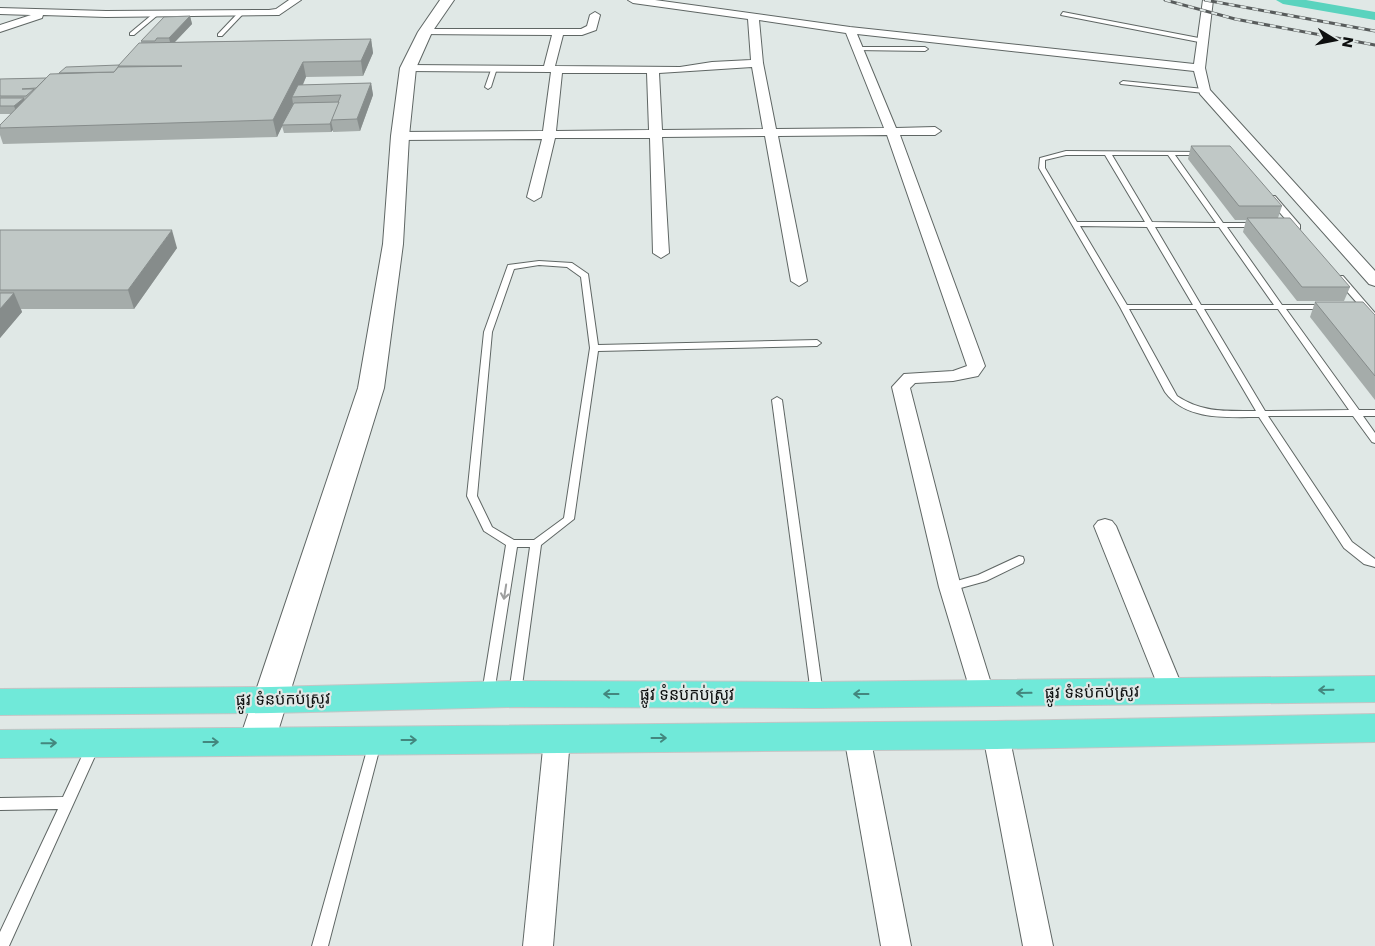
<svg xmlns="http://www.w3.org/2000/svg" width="1375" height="946" font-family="Poppins,'Noto Sans Khmer',sans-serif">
	<rect width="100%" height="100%" fill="#e0e8e6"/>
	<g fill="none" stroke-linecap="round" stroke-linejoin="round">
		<!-- canal -->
		<polygon fill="#5ad3be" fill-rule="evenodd" points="1276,0 1306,0 1375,12 1375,20 1283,4"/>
		<!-- lane casing -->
		<g stroke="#5f6664" stroke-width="2">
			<g id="lane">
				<polygon points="1063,12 1204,39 1207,41 1204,43 1061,15"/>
				<polygon points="154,13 159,14 134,35 130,35 130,33"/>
				<polygon points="238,13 243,14 222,36 218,36 218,34"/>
				<polygon points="857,47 925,47 928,49 925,51 855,50 855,48"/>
				<polygon points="492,67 497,68 491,87 488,89 485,87"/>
				<polygon points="1123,81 1204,89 1207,91 1204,93 1121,84 1120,83"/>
				<path d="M1066,151l139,1v2l-2,1h-28l48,68h39l1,2 -4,2h-32l55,78h47v4h-43l73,101h16v6h-12l12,17v10l-3,-1 -19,-26h-85l84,126 23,17v8l-11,-3 -20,-16 -85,-131c-32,0 -73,4 -94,-25l-45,-85 -81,-139 1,-10zM1066,155h39l40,67h-68l-32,-54v-8zM1112,155h56l48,68 -64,-1zM1080,226l67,1 46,78h-66zM1155,227h64l55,78h-73zM1129,309h67l60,102c-30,0 -53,2 -79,-15zM1204,309h74l71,101 -84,1z"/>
				<polygon points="1269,196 1275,196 1300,225 1300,229 1294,229 1269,200"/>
				<path d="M539,261l33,2 16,11 10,71 219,-5 4,3 -4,3 -219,5 -24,168 -33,26 -20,148 -2,3 -4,2 -4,-2 -2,-3 21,-146h-13l-23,146 -2,3 -4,2 -4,-2 -2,-3 24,-148 -22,-14 -17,-35 17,-164 24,-67zM539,265l28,2 14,10 9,71 -26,170 -30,22h-20l-22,-13 -15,-31 15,-164 22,-63z"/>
				<polygon points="1337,276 1343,276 1375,313 1375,321 1372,320 1337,280"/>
				<polygon points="777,397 782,400 823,694 821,697 817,699 813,697 811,694 772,400"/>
				<polygon points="1019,556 1023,557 1024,560 1023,563 986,581 950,591 946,590 944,587 946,584 978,575"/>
				<polygon points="375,738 380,739 381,743 328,946 312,946 369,743 370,739"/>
				<polygon points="94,740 99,741 100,745 9,946 0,946 0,932 58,809 0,810 0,798 63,797 89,741"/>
			</g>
		</g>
		<!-- street casing -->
		<g stroke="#5f6664" stroke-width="2">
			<g id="street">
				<polygon points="289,0 301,0 279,15 106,17 43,15 42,18 0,32 0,25 31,15 0,14 0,8 106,11 269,10 276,9"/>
				<path d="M628,0h27l195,27 344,37 9,-64h10l-8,68 5,22 165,181v15l-6,-2 -169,-190 -6,-23 -337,-37 39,94 39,-1 6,4 -6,4h-35l85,231 -7,10 -25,5 -38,2 -5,5 51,199 33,106 -3,7 -9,2 -9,-2 -34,-113 -47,-200 12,-13 49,-3 14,-5 -80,-231 -109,1 29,145 -8,5 -8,-5 -26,-145 -103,1 7,116 -8,5 -8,-5 -3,-115h-95l-14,59 -7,4 -7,-4 15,-58 -142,1 -6,-4 6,-4 143,-1 8,-59 -143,-1 -6,-3 6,-3 136,1 8,-31 -131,-1 -1,-2 5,-3h156l6,-3 3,-11 5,-3 5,3 -4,15 -14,5h-19l-8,31 125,1 32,-5 39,-2 -3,-41 -115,-16zM759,20l87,13 38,95 -108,1 -13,-66zM752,67l11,62 -101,1 -3,-57zM562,73h85l2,57 -93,1z"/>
				<polygon points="1105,519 1112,521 1116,526 1184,691 1181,698 1172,700 1163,698 1160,691 1094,526 1098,521"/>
				<polygon points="996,725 1005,728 1009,735 1053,946 1023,946 983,735 987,728"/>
				<polygon points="857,726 866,729 870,736 911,946 881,946 844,736 848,729"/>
				<polygon points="557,729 566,732 570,739 553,946 523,946 544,739 548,732"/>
			</g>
		</g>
		<!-- secondary casing -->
		<g stroke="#5f6664" stroke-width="2">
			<polygon id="secondary" points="440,0 454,0 432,32 416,68 409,136 403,244 384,388 275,741 269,751 257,755 245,751 239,741 358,388 383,244 391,136 400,68 418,32"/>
		</g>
		<!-- primary casing -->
		<g stroke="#c5c5c5" stroke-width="2">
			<g id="primary">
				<polygon points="1375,676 1375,702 817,708 515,707 271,713 0,715 0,689 271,687 515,681 817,682"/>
				<polygon points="1375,714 1375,742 996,749 0,758 0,730 996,721"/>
			</g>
		</g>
		<!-- lane -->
		<use href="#lane" fill="#fff" fill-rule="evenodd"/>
		<!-- street -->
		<use href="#street" fill="#fff" fill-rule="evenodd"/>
		<!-- secondary -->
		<use href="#secondary" fill="#fff" fill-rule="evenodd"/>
		<!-- primary -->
		<use href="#primary" fill="#70e9d9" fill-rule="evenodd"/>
		<!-- rail casing -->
		<g stroke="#585c5c" stroke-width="3">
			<g id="rail">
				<polyline points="1165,0 1235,19 1375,45"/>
				<polyline points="1205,0 1375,31"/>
			</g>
		</g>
		<!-- rail -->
		<use href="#rail" stroke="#e0e8e6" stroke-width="2" stroke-dasharray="6" stroke-linecap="butt"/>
	</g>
	<!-- wall -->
	<g fill="#a5acaa">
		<polygon points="190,16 192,24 175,42 371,39 373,53 363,76 306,77 303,85 371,83 373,95 360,131 333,132 333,130 331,132 284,133 282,126 277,137 3,144 0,135 0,125 11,114 0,114 0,79 46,78 59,73 119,65 141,43 141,41"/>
		<polygon points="1191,146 1282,206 1278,218 1350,287 1344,301 1297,301 1243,232 1246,220 1235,220 1188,159"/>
		<polygon points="0,230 177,248 134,309 21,309 22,312 0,338"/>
		<polygon points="1315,302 1375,315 1375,400 1310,317"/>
	</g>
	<!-- shaded-wall -->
	<g fill="#868c8b">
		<polygon points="190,16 192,24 171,46 169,38"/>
		<polygon points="371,39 373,53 363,76 361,61"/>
		<polygon points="303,62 306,77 297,97 292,97 293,104 277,137 273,120"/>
		<polygon points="371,83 373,95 360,131 357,119"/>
		<polygon points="24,98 27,106 17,114 14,106"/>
		<polygon points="331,121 333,130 331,132 330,124"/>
		<polygon points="172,230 177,248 134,309 128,290"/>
		<polygon points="14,293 22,312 0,338 0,309"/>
	</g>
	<!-- building -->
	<g fill="#c0c8c6" stroke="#868c8b">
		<polygon points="190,16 169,38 157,38 155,41 141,41 164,17"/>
		<polygon points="371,39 361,61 303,62 273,120 0,128 0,125 50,74 114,72 118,67 182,66 118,66 139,43"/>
		<polygon points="119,65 118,67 114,72 59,73 66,67"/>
		<polygon points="46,78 36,88 22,89 34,89 26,96 0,96 0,79"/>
		<polygon points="371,83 357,119 331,120 341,95 292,97 298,85"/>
		<polygon points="0,98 24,98 14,106 0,106"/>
		<polygon points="339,102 330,124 282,125 294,103"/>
		<polygon points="1191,146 1230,146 1282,206 1239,206"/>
		<polygon points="1247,218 1290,218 1350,287 1302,287"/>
		<polygon points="0,230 172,230 128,290 0,290"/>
		<polygon points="0,293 14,293 0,309"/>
		<polygon points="1315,302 1363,302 1375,315 1375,376"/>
	</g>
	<!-- one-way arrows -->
	<defs><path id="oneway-shaft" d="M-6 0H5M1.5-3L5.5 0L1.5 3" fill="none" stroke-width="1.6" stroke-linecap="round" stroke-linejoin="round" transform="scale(1.25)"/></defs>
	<use stroke="#9e9f9f" href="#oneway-shaft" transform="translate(505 592) rotate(99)"/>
	<g stroke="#43877e">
		<use href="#oneway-shaft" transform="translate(1326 690) rotate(179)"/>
		<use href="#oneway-shaft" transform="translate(1024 693) rotate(179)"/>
		<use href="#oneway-shaft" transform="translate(611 694) rotate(-180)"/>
		<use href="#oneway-shaft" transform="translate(861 694) rotate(180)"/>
		<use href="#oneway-shaft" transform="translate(659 738)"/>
		<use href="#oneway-shaft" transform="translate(409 740)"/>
		<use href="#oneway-shaft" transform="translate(211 742)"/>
		<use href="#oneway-shaft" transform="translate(49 743) rotate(-1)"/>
	</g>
	<g text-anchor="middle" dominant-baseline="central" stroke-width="4.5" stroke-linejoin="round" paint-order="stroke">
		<!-- near-street labels -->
		<g font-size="16" fill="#0d0f0f" stroke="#e0e8e6">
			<text transform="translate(1092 692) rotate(-1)">ផ្លូវ ទំនប់កប់ស្រូវ</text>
			<text x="687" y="694">ផ្លូវ ទំនប់កប់ស្រូវ</text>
			<text transform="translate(283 699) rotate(-1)">ផ្លូវ ទំនប់កប់ស្រូវ</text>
		</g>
	</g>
	<!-- north arrow -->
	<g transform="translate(1335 40) rotate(100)" stroke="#e0e8e6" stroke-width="4" paint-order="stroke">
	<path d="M0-4L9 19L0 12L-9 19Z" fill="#0d0f0f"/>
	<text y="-8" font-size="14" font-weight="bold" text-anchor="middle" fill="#0d0f0f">N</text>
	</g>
</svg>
